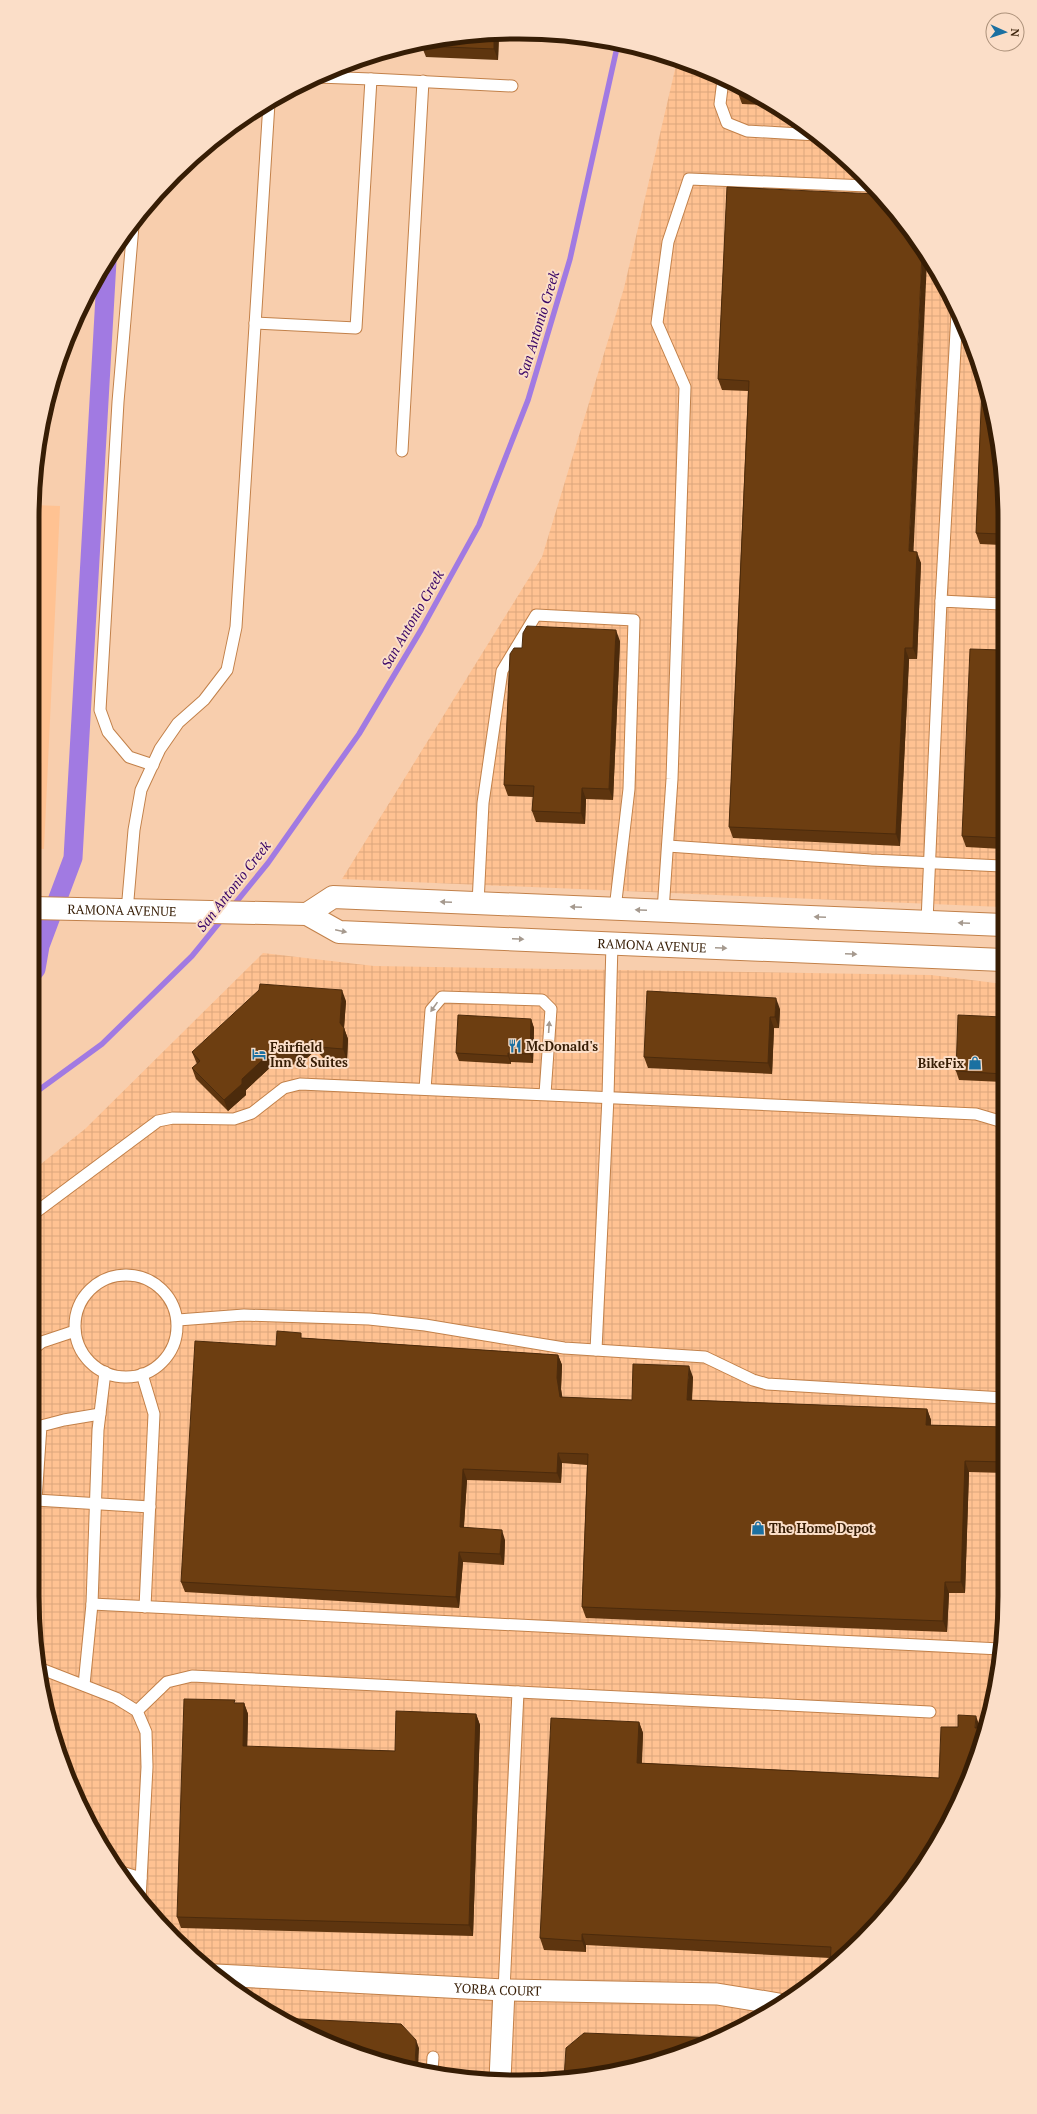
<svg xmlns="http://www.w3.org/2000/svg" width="1037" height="2114" font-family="'PT Serif',serif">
	<defs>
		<pattern id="industrial-grid" width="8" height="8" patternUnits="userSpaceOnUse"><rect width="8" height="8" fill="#ffc292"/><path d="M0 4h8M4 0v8" fill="none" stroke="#dba67c"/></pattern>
	</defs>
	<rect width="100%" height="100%" fill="#f8cead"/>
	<!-- built -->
	<polygon fill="#ffc292" points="33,505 60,506 44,849 32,848"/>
	<!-- industrial -->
	<g fill="url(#industrial-grid)">
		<polygon points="677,61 705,69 815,133 905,223 968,333 1001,455 1002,907 342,879 542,557 624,288"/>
		<polygon points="263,953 374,966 931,975 1003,984 1005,1596 996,1691 968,1782 923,1866 884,1916 814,1982 734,2032 675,2056 582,2078 518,2082 423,2073 333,2045 275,2017 198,1961 133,1892 97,1839 58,1752 41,1690 32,1595 32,1171 85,1129"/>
	</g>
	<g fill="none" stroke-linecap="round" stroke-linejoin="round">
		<!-- stream -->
		<g stroke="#a17ae2" stroke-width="5.5">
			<polyline points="233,906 268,863 359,734 421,630 479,525 528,400 570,259 618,43"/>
			<polyline points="32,1095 102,1044 192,956 223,918"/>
		</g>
		<!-- canal -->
		<polyline stroke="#a17ae2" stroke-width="19" points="32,974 36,969 40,946 73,858 107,261"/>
		<!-- lane casing -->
		<g stroke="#c2814a" stroke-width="13">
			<g id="lane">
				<polyline points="318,77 371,79"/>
				<polyline points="723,80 720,104 727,123 747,131 817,135"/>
				<polyline points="133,226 118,402 100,710 108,732 129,757 153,765"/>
				<polyline points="255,323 356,328 371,79 512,86"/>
				<polyline points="402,451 423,81"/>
				<polyline points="941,601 957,313"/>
				<polyline points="668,846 871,860 1002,866"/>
				<polyline points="478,903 483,803 502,671 536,615 634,620 629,789 615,909"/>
				<polyline points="127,911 134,830 141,790 160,749 178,723 204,700 227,670 236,627 269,103"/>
				<polyline points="663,911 672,779 685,387 657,323 668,242 689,179 868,186"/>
				<polyline points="927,921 941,601 1001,604"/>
				<polyline points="425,1089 431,1010 442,997 542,1000 551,1009 545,1094"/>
				<polyline points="32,1215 158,1121 173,1118 234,1119 252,1113 284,1088 300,1084 976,1114 1003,1122"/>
				<circle cx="126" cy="1326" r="51"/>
				<polyline points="178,1320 244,1315 369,1319 425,1325 564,1348 705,1357 753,1380 767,1384 1004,1398"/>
				<polyline points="32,1350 42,1342 75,1331"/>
				<polyline points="596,1350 608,1097 612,943"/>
				<polyline points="142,1374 154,1414 145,1607"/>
				<polyline points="100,1414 64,1420 41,1426 36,1500 150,1507"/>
				<polyline points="92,1604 1000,1649"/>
				<polyline points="39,1668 116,1698 137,1711 146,1732 147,1767 140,1900"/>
				<polyline points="84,1685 92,1604 98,1430 105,1372"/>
				<polyline points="137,1711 167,1682 192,1676 930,1712"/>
				<polyline points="118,1871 141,1878"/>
				<polyline points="504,1990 518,1692"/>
				<polyline points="432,2073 433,2057"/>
			</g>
		</g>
		<!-- street casing -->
		<g stroke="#c2814a" stroke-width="23">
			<g id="street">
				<path id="s1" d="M216,1975l288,15 213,4 62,10"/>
				<polyline points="500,2080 504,1990"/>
			</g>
		</g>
		<!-- secondary casing -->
		<g stroke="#c2814a" stroke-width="24">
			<g id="secondary">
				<path id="s2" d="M32,908l275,6 32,18 664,28"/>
				<polyline points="307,914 333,897 1003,925"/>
			</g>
		</g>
		<!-- lane -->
		<use href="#lane" stroke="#fff" stroke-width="11"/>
		<!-- street -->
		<use href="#street" stroke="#fff" stroke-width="21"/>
		<!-- secondary -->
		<use href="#secondary" stroke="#fff" stroke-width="22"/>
	</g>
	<!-- wall -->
	<g fill="#5e350f">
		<polygon points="499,34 498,60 426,57 422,47 406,47 424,41"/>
		<polygon points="738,88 767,105 742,104 738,93"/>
		<polygon points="727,187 914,552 921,563 917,659 909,659 900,846 733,838 729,827 748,391 722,390 718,379"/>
		<polygon points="1001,455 1001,545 980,544 976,533"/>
		<polygon points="620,641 613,800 586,799 585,824 536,822 532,811 533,797 508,796 504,785 522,648"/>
		<polygon points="1002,650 1002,849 966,847 962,836"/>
		<polygon points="346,1001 344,1028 348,1039 347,1060 323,1058 316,1050 299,1065 275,1063 246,1090 246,1095 228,1111 196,1079 192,1068 197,1064 192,1052"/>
		<polygon points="780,1009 779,1028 774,1028 772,1074 648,1068 644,1057"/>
		<polygon points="1003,1017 1003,1082 959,1080 956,1071"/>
		<polygon points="531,1019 534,1028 533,1063 511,1062 511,1064 459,1061 456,1053"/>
		<polygon points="303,1338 558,1355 562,1365 561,1389 562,1397 632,1400 693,1377 692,1400 927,1409 931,1420 931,1425 1004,1427 1005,1473 969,1472 965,1593 949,1593 947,1632 586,1618 582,1607 587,1465 562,1463 561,1483 467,1480 464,1527 505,1540 504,1565 463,1562 459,1608 185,1592 181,1582 276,1346"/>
		<polygon points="236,1703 244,1703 248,1714 247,1747 395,1751 476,1714 480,1725 473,1936 181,1928 177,1917"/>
		<polygon points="639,1722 643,1733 642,1763 939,1778 958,1727 980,1727 830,1958 586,1945 586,1952 544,1950 540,1938"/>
	</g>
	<!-- shaded-wall -->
	<g fill="#4c2b0c">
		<polygon points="494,34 499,34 498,60 494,49"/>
		<polygon points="922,253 927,261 913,562 909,551"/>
		<polygon points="917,552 921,563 917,659 913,648"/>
		<polygon points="616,630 620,641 613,800 609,789"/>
		<polygon points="905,648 909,659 900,846 896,834"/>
		<polygon points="582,788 586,799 585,824 581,813"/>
		<polygon points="342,990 346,1001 344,1028 348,1039 347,1060 343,1049 340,1023"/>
		<polygon points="776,998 780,1009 779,1028 775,1017"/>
		<polygon points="770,1017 774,1028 772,1074 768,1063"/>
		<polygon points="531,1019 534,1028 533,1063 530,1054"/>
		<polygon points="312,1039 316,1050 299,1065 295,1054"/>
		<polygon points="271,1052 275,1063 246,1090 246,1095 228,1111 224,1100 242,1079"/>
		<polygon points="508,1053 511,1062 511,1064 508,1056"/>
		<polygon points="558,1355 562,1365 561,1389 564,1407 560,1397 557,1378"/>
		<polygon points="689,1366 693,1377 691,1411 687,1400"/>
		<polygon points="927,1409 931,1420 930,1435 926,1425"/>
		<polygon points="558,1453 562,1463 561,1483 557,1473"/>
		<polygon points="965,1461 969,1472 965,1593 961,1582"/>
		<polygon points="463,1469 467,1480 463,1538 460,1527"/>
		<polygon points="502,1530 505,1540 504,1565 500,1554"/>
		<polygon points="459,1552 463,1562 459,1608 456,1597"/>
		<polygon points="945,1582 949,1593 947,1632 943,1621"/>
		<polygon points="244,1703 248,1714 247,1758 243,1746"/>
		<polygon points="476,1714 480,1725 473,1936 469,1925"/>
		<polygon points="976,1716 980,1727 979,1739 975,1728"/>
		<polygon points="639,1722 643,1733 641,1774 637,1763"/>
		<polygon points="582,1934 586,1945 586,1952 582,1941"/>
		<polygon points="416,2040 419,2048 418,2071 415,2070"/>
	</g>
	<!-- building -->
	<g fill="#6d3e11" stroke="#4c2b0c">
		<polygon points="494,34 494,49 422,46 422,42 424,41"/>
		<polygon points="738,88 747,93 738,93"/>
		<polygon points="727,187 876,194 905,223 922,253 909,551 917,552 913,648 905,648 896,834 729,827 749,381 718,379"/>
		<polygon points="982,386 1001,455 1001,534 976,533"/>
		<polygon points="527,626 616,630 609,789 582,788 581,813 532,811 534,786 504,785 510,654 514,648 522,648 523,633"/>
		<polygon points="970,649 1002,650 1002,838 962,836"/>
		<polygon points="260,984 342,990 340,1023 344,1028 343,1049 319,1047 312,1039 295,1054 271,1052 242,1079 242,1084 224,1100 192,1068 200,1061 192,1052 259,990"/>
		<polygon points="647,991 776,998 775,1017 770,1017 768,1063 644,1057"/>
		<polygon points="458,1015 531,1019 530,1054 508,1053 508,1056 456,1053"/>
		<polygon points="958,1015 1003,1017 1003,1074 956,1071"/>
		<polygon points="277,1331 301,1333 301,1338 558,1355 557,1378 560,1397 632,1400 633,1364 689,1366 687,1400 927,1409 926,1425 1004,1427 1005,1462 965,1461 961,1582 945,1582 943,1621 582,1607 588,1454 558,1453 557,1473 463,1469 460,1527 502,1530 500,1554 459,1552 456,1597 181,1582 195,1341 276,1346"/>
		<polygon points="184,1699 235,1700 234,1703 244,1703 243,1746 395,1751 396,1711 476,1714 469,1925 177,1917"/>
		<polygon points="958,1715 976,1716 975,1728 984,1728 968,1782 923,1866 884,1916 830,1967 831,1947 582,1934 582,1941 540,1938 551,1718 639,1722 637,1763 939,1778 941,1727 958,1727"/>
		<polygon points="278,2018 401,2024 416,2040 415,2070 333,2045"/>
		<polygon points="584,2033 719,2038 675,2056 582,2078 564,2079 566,2048"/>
	</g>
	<!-- one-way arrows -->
	<defs><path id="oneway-solid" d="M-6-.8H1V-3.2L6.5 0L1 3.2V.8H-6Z"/></defs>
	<g fill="#a5998e">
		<use href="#oneway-solid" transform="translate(446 902) rotate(-178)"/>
		<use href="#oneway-solid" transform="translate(576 907) rotate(-178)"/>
		<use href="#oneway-solid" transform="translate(641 910) rotate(-178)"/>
		<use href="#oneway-solid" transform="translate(820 917) rotate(-178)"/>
		<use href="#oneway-solid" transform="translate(964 923) rotate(-177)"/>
		<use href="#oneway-solid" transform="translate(341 931) rotate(12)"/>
		<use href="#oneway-solid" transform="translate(518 939) rotate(2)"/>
		<use href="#oneway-solid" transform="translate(721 948) rotate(2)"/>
		<use href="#oneway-solid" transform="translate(851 954) rotate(2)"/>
		<use href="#oneway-solid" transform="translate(434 1007) rotate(125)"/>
		<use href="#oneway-solid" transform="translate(549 1027) rotate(-86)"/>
	</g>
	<!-- icons -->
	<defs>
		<g id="restaurant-bare" transform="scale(1.08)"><path d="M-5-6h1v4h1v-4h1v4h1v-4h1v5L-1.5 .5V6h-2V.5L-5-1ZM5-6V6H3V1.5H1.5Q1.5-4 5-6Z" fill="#1b70a1" stroke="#fbdec8" stroke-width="2.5" paint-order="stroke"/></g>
		<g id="hotel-bare" transform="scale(1.08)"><path d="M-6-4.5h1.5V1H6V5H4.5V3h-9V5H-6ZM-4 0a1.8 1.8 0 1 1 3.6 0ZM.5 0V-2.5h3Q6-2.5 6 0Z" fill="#1b70a1" stroke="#fbdec8" stroke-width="2.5" paint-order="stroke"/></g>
		<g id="shop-bare" transform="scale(1.08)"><path d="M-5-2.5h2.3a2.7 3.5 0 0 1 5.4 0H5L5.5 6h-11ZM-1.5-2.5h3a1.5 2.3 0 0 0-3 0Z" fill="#1b70a1" stroke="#fbdec8" stroke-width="2.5" paint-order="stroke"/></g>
	</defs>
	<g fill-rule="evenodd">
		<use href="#restaurant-bare" x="515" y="1046"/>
		<use href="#hotel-bare" x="259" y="1054"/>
		<use href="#shop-bare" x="975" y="1063"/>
		<use href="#shop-bare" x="758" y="1528"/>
	</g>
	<g text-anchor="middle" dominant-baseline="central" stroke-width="4" stroke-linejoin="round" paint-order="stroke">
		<!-- street labels -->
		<g font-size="13" fill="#361d05" stroke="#fbdec8">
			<text stroke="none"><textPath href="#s2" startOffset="90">RAMONA AVENUE</textPath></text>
			<text stroke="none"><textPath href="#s2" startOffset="625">RAMONA AVENUE</textPath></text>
			<text stroke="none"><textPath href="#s1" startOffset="282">YORBA COURT</textPath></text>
		</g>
		<!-- poi labels -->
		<g font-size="13" font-weight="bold" fill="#361d05" stroke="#fbdec8" text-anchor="start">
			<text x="526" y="1046">McDonald's</text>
			<text x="270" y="1047">Fairfield<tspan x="270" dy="15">Inn &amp; Suites</tspan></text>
			<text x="964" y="1063" text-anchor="end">BikeFix</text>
			<text x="769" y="1528">The Home Depot</text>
		</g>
		<!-- water labels -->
		<g font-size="14" font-style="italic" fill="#370366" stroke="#fbdec8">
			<text transform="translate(538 324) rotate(-73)">San Antonio Creek</text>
			<text transform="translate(412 619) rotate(-60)">San Antonio Creek</text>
			<text transform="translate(233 886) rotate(-52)">San Antonio Creek</text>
		</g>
	</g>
	<!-- crop -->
	<path d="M0 0H1037V2114H0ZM518 39H519A479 479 0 0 1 998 518V1596A479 479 0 0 1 519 2075H518A479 479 0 0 1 39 1596V518A479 479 0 0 1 518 39Z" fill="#fbdec8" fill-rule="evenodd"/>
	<path fill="none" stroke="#361d05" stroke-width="5" d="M518 39H519A479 479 0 0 1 998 518V1596A479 479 0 0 1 519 2075H518A479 479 0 0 1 39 1596V518A479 479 0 0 1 518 39Z"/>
	<!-- north arrow -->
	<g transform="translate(1005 32) rotate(93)"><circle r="19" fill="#fbdec8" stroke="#ac917a"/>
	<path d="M0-3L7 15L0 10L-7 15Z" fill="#1b70a1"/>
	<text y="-6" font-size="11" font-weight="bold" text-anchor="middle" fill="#361d05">N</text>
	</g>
</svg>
